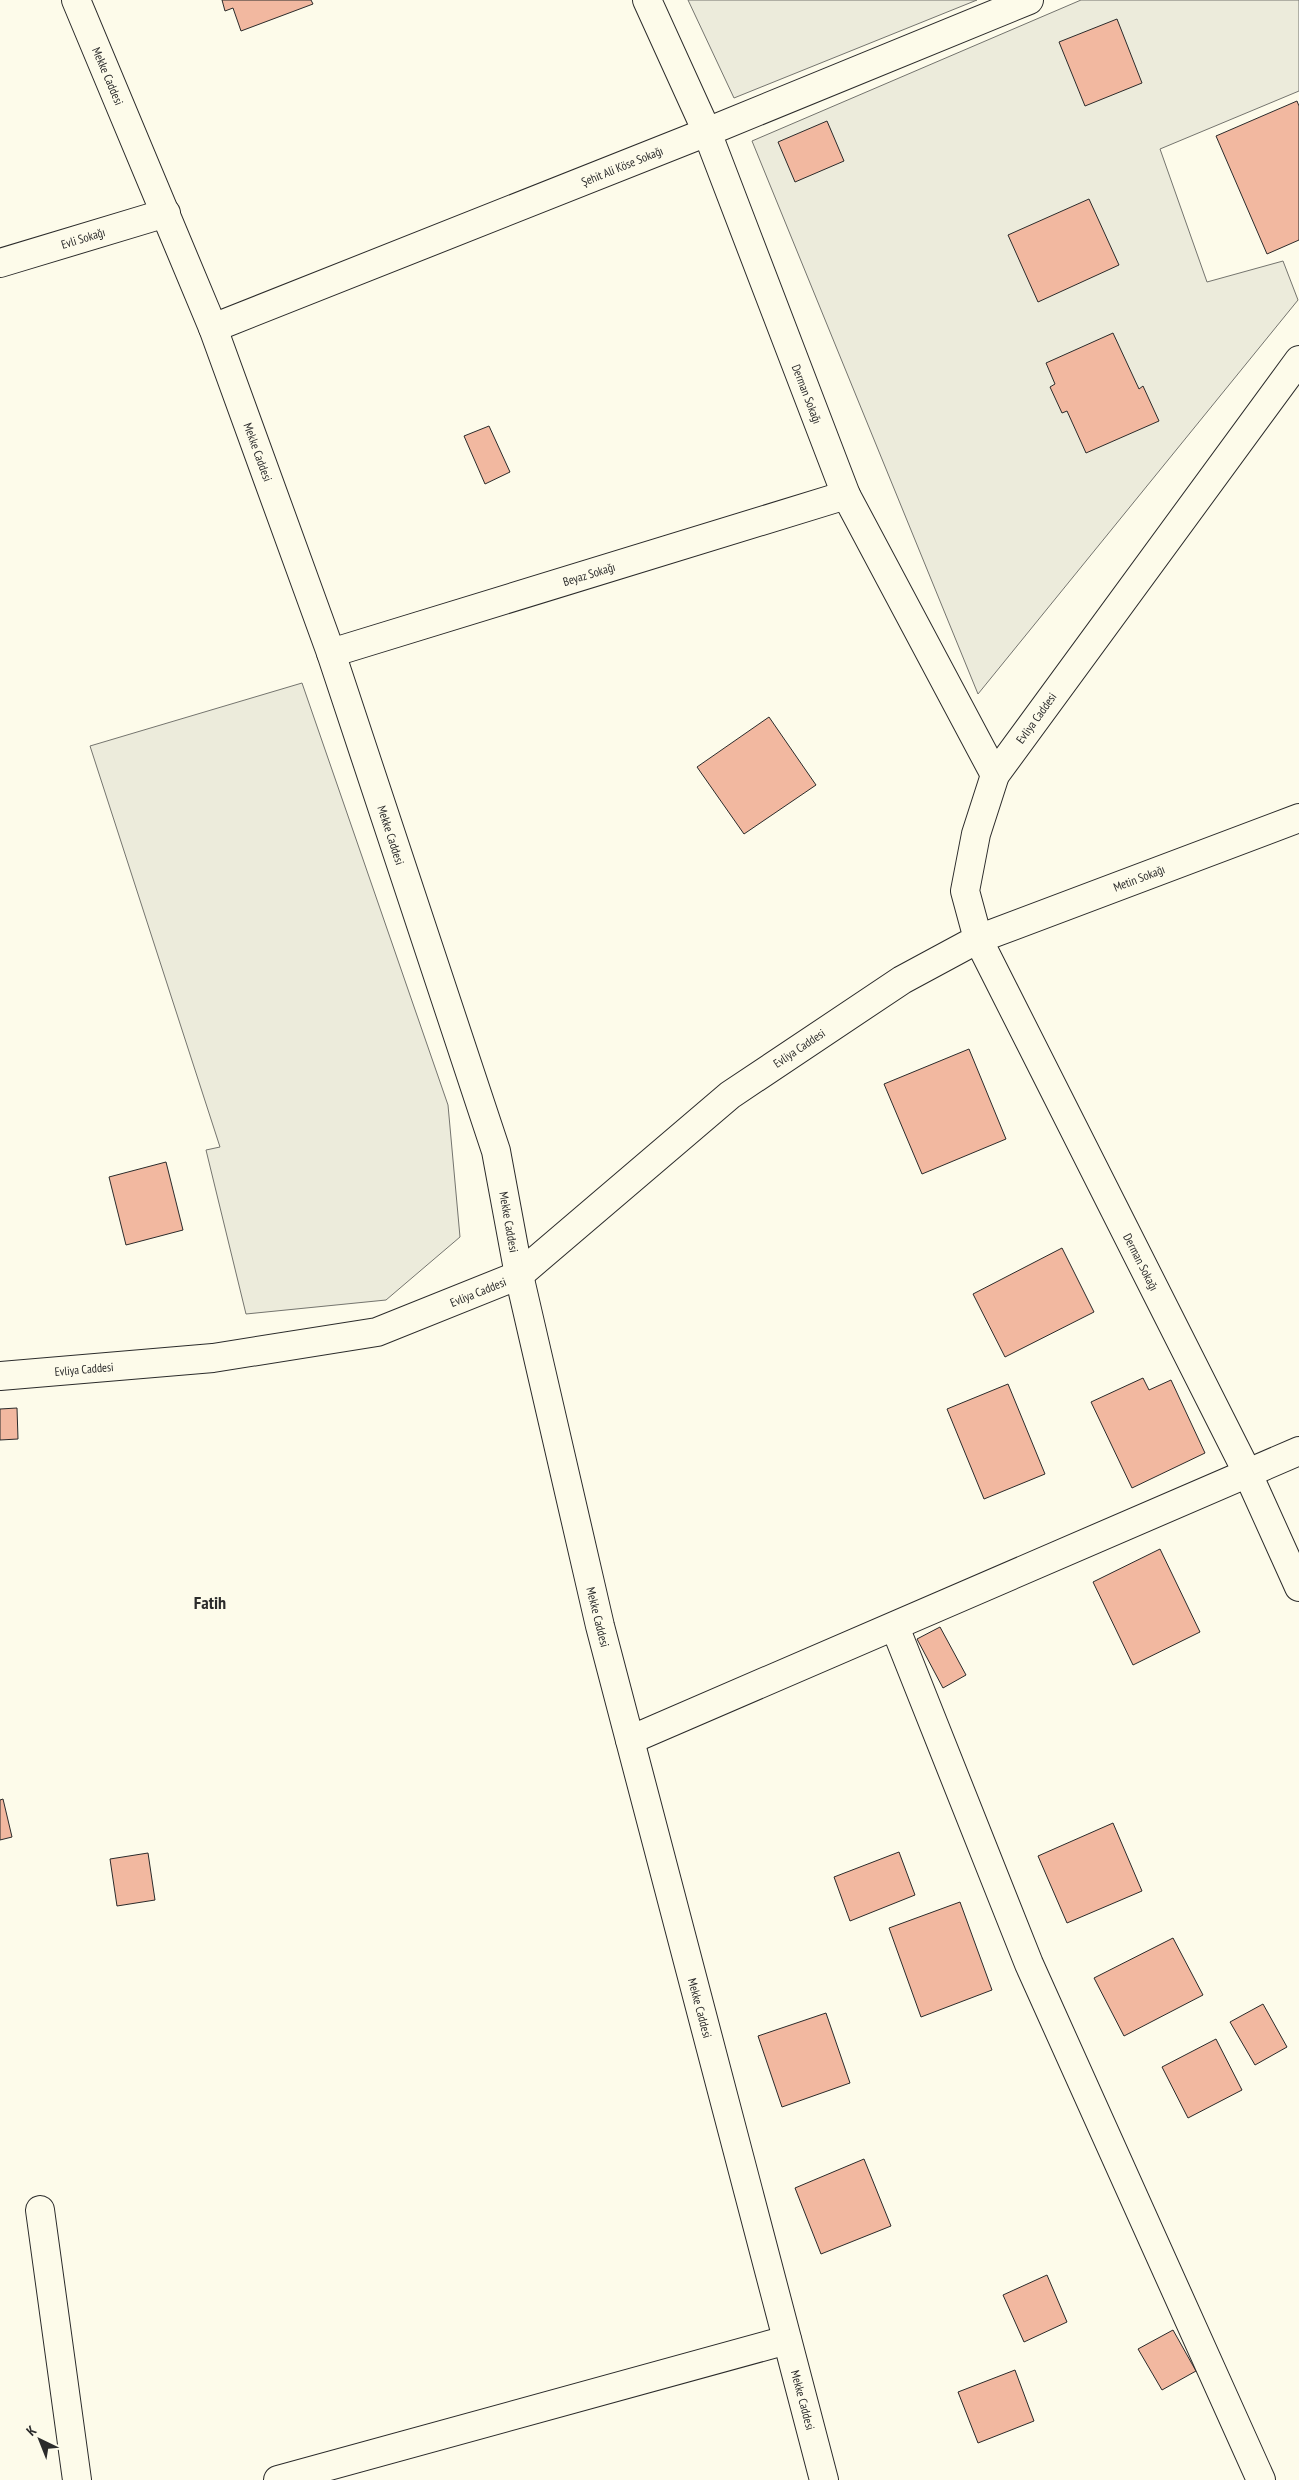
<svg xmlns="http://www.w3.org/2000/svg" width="1299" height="2480" font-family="'PT Sans Narrow',sans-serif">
	<rect width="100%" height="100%" fill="#fdfbea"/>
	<!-- green -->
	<g fill="#ecebdb" stroke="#74746e">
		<polygon points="688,0 977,0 734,98"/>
		<polygon points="1081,0 1299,0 1299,91 1160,149 1207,282 1283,261 1298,300 978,694 752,141"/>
		<polygon points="302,683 448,1105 460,1237 386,1300 246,1314 206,1150 220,1147 90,746"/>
	</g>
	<!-- building -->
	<g fill="#f2b8a0" stroke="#2b2b2b">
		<polygon points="222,0 311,0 313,4 241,31 233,8 225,11"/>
		<polygon points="1117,19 1142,83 1085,106 1059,42"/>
		<polygon points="1297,101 1299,106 1299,240 1267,254 1216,136"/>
		<polygon points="827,121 844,161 795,182 778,142"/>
		<polygon points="1089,199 1119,265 1038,302 1008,235"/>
		<polygon points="1113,333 1139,389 1143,386 1159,421 1086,453 1067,411 1062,413 1050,387 1055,384 1046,363"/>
		<polygon points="489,426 510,472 485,484 464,436"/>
		<polygon points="769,717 816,785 744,834 697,767"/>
		<polygon points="969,1049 1006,1139 922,1174 884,1084"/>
		<polygon points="166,1162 183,1230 126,1245 109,1177"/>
		<polygon points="1062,1248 1094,1312 1005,1357 973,1294"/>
		<polygon points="1143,1378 1149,1390 1171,1380 1205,1453 1132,1488 1091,1402"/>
		<polygon points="1008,1384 1045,1474 984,1499 947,1409"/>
		<polygon points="17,1408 18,1439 0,1440 0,1409"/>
		<polygon points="1160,1549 1200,1632 1133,1665 1093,1582"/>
		<polygon points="940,1627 966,1675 943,1688 917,1639"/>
		<polygon points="3,1799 12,1837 0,1840 0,1800"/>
		<polygon points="1113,1823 1142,1891 1067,1923 1038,1856"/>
		<polygon points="899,1852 915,1895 850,1921 834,1877"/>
		<polygon points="148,1853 155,1900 117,1906 110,1859"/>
		<polygon points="960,1902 992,1990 921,2017 889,1928"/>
		<polygon points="1173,1938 1203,1995 1124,2036 1094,1978"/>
		<polygon points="1263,2004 1287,2047 1255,2065 1230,2022"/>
		<polygon points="826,2013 850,2083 782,2107 758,2036"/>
		<polygon points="1216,2039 1242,2090 1188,2118 1162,2067"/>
		<polygon points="864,2159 891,2226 821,2254 795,2188"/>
		<polygon points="1047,2275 1067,2322 1024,2342 1003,2295"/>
		<polygon points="1173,2330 1196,2371 1162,2390 1138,2349"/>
		<polygon points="1015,2370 1034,2421 978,2443 958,2392"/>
	</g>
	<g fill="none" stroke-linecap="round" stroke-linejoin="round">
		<!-- street casing -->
		<g stroke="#2b2b2b" stroke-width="30">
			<g id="street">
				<polyline points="647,0 707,132 846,495 995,775"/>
				<polyline points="0,263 166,213"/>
				<polyline points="213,328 707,132 1029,0"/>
				<polyline points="331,653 846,495"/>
				<polyline points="1299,818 978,939 1248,1474 1299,1587"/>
				<polyline points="895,1627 1029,1964 1261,2480"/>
				<polyline points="630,1740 1299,1451"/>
				<polyline points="40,2210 77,2480"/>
				<polyline points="278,2480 787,2340"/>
			</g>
		</g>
		<!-- secondary casing -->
		<g stroke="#2b2b2b" stroke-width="30">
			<g id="secondary">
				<polyline points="76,0 213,328 331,653 496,1151 519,1275 600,1626 824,2480"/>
				<polyline points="0,1376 213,1358 377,1332 519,1275 730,1095 902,980 978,939 965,891 976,834 995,775 1299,360"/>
			</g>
		</g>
		<!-- street -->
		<use href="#street" stroke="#fdfbea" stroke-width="28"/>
		<!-- secondary -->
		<use href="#secondary" stroke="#fdfbea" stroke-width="28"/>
	</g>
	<g text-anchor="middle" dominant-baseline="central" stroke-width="4" stroke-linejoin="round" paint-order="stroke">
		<!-- street labels -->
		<g font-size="12" fill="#2b2b2b" stroke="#fdfbea">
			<text transform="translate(108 76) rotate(67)">Mekke Caddesi</text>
			<text transform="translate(622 166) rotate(-22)">Şehit Ali Köse Sokağı</text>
			<text transform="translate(83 238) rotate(-17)">Evli Sokağı</text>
			<text transform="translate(807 394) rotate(69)">Derman Sokağı</text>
			<text transform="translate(258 452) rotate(70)">Mekke Caddesi</text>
			<text transform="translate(589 574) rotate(-17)">Beyaz Sokağı</text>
			<text transform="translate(1036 718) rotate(-54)">Evliya Caddesi</text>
			<text transform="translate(391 835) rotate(72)">Mekke Caddesi</text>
			<text transform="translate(1139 878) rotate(-21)">Metin Sokağı</text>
			<text transform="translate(799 1048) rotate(-34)">Evliya Caddesi</text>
			<text transform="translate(509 1222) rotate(80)">Mekke Caddesi</text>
			<text transform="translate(1141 1262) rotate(63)">Derman Sokağı</text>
			<text transform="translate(478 1292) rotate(-22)">Evliya Caddesi</text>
			<text transform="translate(84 1369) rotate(-5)">Evliya Caddesi</text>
			<text transform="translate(598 1617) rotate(76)">Mekke Caddesi</text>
			<text transform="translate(700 2008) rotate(75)">Mekke Caddesi</text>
			<text transform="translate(803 2400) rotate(75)">Mekke Caddesi</text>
		</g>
		<!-- district labels -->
		<g font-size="18" font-weight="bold" fill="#2b2b2b" stroke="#fdfbea">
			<text x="210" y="1602">Fatih</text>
		</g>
	</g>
	<!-- north arrow -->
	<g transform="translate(40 2440) rotate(317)" stroke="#fdfbea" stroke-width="4" paint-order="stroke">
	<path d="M0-4L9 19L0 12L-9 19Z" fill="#2b2b2b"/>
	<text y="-8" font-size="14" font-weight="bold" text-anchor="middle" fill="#2b2b2b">K</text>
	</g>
</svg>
